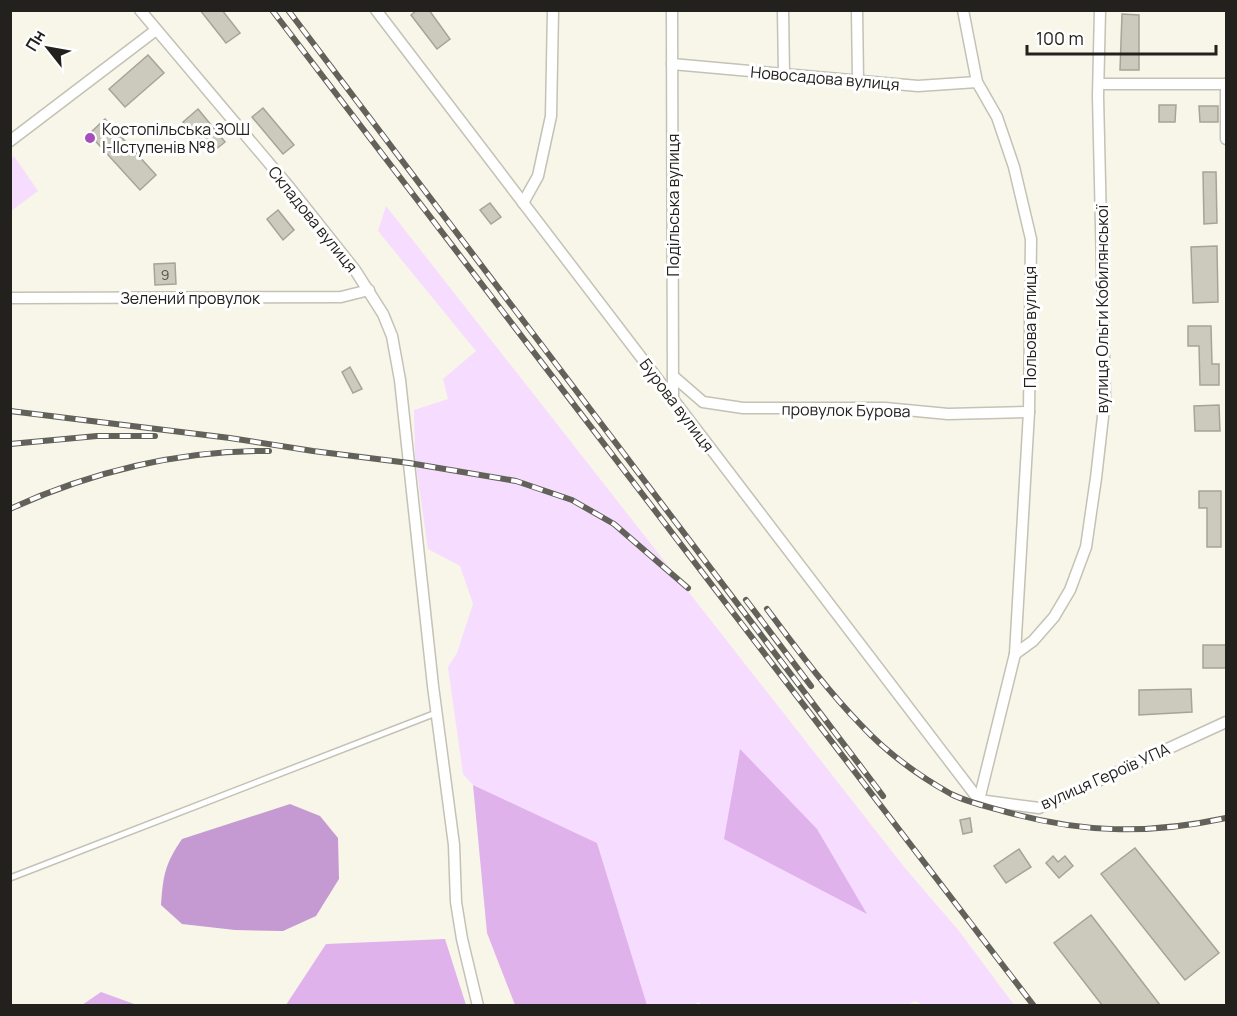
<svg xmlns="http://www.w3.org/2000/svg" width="1237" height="1016" viewBox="0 0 1237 1016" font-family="Manrope,sans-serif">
<rect width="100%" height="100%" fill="#f8f6e8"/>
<!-- green -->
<g fill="#f6dcfe">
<polygon points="14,156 38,191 11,211 11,159"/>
<polygon points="386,206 905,868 959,931 1014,1005 923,1005 915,1001 906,1006 702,1006 699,1002 692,1005 647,1005 597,843 473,785 463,774 448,667 457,653 473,604 460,566 428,549 415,459 414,410 448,399 443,379 476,351 378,231"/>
</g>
<!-- forest -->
<g fill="#dfb2ec">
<polygon points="740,749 817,829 867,914 724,839"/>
<polygon points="473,785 597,843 647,1005 515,1005 487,933"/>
<polygon points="445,939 466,1005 286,1005 326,944"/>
<polygon points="101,992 137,1005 82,1005"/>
</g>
<!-- water -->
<path fill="#c599d2" d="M290,804l30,12 18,22 1,41 -23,37 -33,15 -48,-1 -53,-6 -21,-19c2,-30 4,-41 21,-66z"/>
<!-- building -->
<g fill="#cccabc" stroke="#a6a497" stroke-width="1.5">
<polygon points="200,10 222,10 240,33 226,43"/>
<polygon points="417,10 429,10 450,39 437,49 411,15"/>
<polygon points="1122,14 1139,15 1139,70 1120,70"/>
<polygon points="148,55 164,73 125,107 109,89"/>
<polygon points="1159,105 1176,105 1175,122 1159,122"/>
<polygon points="1199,106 1218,106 1218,122 1200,122"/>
<polygon points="263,108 294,145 283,154 252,117"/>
<polygon points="198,109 225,142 210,154 183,122"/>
<polygon points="105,119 156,175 140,190 89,134"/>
<polygon points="1203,172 1216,172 1217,223 1204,224"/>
<polygon points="490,203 501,217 491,224 480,210"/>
<polygon points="278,210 294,230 283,240 267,219"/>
<polygon points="1217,246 1218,302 1193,303 1191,247"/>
<polygon points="175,263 176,284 155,285 154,264"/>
<polygon points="1188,326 1211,326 1212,364 1219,364 1219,385 1200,385 1199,346 1188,346"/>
<polygon points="350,367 362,389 353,393 342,372"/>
<polygon points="1219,405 1220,431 1195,431 1194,406"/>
<polygon points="1199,491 1221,491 1221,547 1207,547 1207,508 1199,508"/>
<rect x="1203" y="645" width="24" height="23"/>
<polygon points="1191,689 1192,712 1139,715 1139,690"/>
<polygon points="970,818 972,832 963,834 960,820"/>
<polygon points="1135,848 1219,953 1185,980 1101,874"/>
<polygon points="1019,849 1031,867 1006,883 994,866"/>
<polygon points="1053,856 1058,862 1065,856 1073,866 1059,878 1046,863"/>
<polygon points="1091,915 1160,1005 1102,1005 1054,943"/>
</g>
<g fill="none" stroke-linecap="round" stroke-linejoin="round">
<!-- service casing -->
<g stroke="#c4c2b5" stroke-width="8">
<polyline id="service" points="10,878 436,713"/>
</g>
<!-- minor casing -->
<g stroke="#c4c2b5" stroke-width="13">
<g id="minor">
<polyline points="140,10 290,188 355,270 383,314 392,336 400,380 433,686 454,845 456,902 462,939 478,1006"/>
<polyline points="376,10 979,800"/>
<polyline points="672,10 673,399"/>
<polyline points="783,10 784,75"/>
<polyline points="857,10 858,81"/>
<polyline points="963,10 977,82 997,117 1014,167 1031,239 1029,412 1015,654 979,800"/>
<polyline points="672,64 918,86 977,82"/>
<polyline points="1099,84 1226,84"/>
<polyline points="1226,84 1226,139"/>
<polyline points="10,141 156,30"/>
<polyline points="523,203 538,176 551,116 553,10"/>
<polyline points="10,298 341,297 369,290"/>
<polyline points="673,376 703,402 743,408 885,408 948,414 1029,412"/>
<polyline points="1015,654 1033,641 1054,617 1070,590 1086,547 1096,478 1105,399 1098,96 1100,10"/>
<polyline points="979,800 1039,808 1226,722"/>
</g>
</g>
<!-- service -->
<use href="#service" stroke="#fff" stroke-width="5"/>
<!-- minor -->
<use href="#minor" stroke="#fff" stroke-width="10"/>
<!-- rail casing -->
<g stroke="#62615a" stroke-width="6">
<g id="rail">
<polyline points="272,10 1034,1006"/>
<polyline points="288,10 883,796"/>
<polyline points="10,411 230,438 313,451 409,463 516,481 572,500 614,524 688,588"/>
<polyline points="10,444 97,436 155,436"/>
<path d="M10,509c80,-37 170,-59 259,-58"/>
<polyline points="746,600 811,686"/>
<path d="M767,609c30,40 59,80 94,116 25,27 58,51 90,69 16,8 34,12 52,17 78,22 144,24 223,7"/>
</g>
</g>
<!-- rail -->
<use href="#rail" stroke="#fff" stroke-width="4" stroke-dasharray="11" stroke-linecap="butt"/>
</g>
<!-- markers -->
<circle fill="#a54fbd" stroke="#fff" stroke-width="2" cx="90" cy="138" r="6"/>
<g text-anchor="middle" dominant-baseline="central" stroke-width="6" stroke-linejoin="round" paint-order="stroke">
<!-- number labels -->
<g font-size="14" fill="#4c4b45">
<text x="165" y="274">9</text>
</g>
<!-- street labels -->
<g font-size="16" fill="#22211d" stroke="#fff">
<text transform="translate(825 78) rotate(5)">Новосадова вулиця</text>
<text transform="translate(673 205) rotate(-90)">Подільська вулиця</text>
<text transform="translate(313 219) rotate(51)">Складова вулиця</text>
<text x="190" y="298">Зелений провулок</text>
<text transform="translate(1102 309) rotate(-90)">вулиця Ольги Кобилянської</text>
<text transform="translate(1030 327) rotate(-90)">Польова вулиця</text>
<text transform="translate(677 405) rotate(53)">Бурова вулиця</text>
<text transform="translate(846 410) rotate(1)">провулок Бурова</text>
<text transform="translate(1105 776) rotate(-24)">вулиця Героїв УПА</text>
</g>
<!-- poi labels -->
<g font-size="16" fill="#22211d" stroke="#fff" text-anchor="start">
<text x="102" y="129">Костопільська ЗОШ<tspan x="102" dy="18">І-ІІступенів №8</tspan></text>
</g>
</g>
<!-- border -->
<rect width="1237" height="1016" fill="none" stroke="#22211d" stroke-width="24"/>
<!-- north arrow -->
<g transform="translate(48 48) rotate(301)" stroke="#ffffff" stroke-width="4.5" paint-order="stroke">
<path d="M0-4.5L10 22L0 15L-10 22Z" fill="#22211d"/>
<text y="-9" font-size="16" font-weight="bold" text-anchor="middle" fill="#22211d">Пн</text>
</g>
<!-- scale -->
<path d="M1027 45v9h189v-9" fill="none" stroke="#22211d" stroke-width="3"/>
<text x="1036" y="45" font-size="18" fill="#22211d" stroke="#ffffff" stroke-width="4.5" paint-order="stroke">100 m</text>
</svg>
